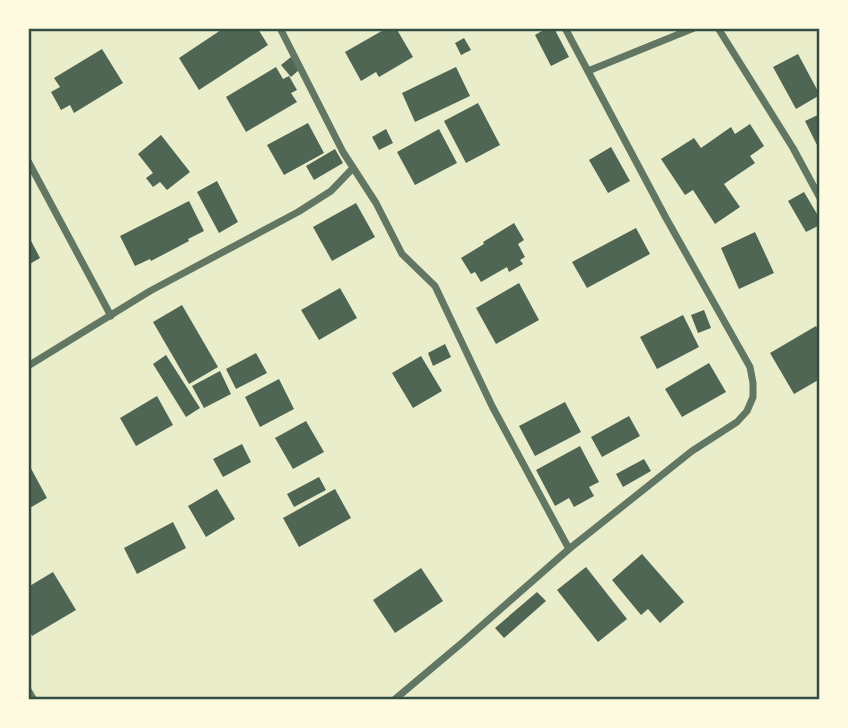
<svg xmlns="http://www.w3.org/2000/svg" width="848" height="728" viewBox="0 0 848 728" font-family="Helvetica,sans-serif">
<rect width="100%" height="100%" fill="#e9edc9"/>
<!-- building -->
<g fill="#4f6655">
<polygon points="224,28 251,28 253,31 258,29 268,45 199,90 179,58"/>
<polygon points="387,28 396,28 413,57 379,77 376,72 361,81 345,52"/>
<polygon points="547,28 554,28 569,57 551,66 535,35"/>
<polygon points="464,38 471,50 461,55 455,43"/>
<polygon points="102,49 123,83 74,113 70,105 61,110 51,92 60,87 54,78"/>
<polygon points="798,54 820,95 796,109 773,67"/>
<polygon points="291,57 300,69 291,77 281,65"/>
<polygon points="276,67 283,79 289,76 297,90 291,93 297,102 246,132 226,97"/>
<polygon points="456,67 470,96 415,122 402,93"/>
<polygon points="478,103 500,145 466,163 444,121"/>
<polygon points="820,114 820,151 805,121"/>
<polygon points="308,123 324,153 284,175 267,145"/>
<polygon points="750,124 764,146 750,156 755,163 724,184 740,207 715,224 693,190 685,195 661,159 694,138 701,148 731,127 735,134"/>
<polygon points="386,129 393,143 379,150 372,137"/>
<polygon points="439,129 457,163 415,185 397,152"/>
<polygon points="161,135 190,172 167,190 160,182 153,187 146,178 153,173 138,154"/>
<polygon points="611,147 630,181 608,193 589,160"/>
<polygon points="335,149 343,163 314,180 306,166"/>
<polygon points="217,181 238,222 219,233 197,192"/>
<polygon points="804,192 820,219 820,225 806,232 788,201"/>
<polygon points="189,201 204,231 188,239 189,241 151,261 150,259 135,266 120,236"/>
<polygon points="356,203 375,237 332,261 313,227"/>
<polygon points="514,223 524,240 518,244 525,257 520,260 523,264 509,272 507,267 481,282 475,272 471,274 461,258 484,244 483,242"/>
<polygon points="636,228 650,254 587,288 572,262"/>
<polygon points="755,232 774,273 739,289 721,248"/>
<polygon points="28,235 40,258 28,265"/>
<polygon points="519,283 539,320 496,344 476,308"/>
<polygon points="340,288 357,318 319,340 301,310"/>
<polygon points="182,305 218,367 189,384 153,322"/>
<polygon points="704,310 711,328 698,333 691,315"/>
<polygon points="683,315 699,347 657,369 640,337"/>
<polygon points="816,326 820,333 820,379 794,394 770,353"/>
<polygon points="445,344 451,357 433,366 428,353"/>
<polygon points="256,353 267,373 236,389 226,369"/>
<polygon points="166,355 200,408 186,417 153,364"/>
<polygon points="421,356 442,391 413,408 392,373"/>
<polygon points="709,363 726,392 682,417 665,389"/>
<polygon points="220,371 231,394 204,408 192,386"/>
<polygon points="279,379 294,409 260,427 245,397"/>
<polygon points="157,396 173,425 136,446 120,418"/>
<polygon points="565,402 581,432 535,456 519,426"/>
<polygon points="629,416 640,436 602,457 591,437"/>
<polygon points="306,421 324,452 293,469 275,438"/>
<polygon points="242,444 251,462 223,477 213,459"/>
<polygon points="580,446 599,482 589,487 594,496 574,507 569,498 555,506 536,470"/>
<polygon points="644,459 651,471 623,487 616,474"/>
<polygon points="28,463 47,498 28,509"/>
<polygon points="319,477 326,490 294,507 287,494"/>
<polygon points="217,489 235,519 206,537 188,506"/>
<polygon points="335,489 351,518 299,547 283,518"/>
<polygon points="173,522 186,548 137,574 124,548"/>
<polygon points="642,554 684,602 660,623 648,609 641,615 612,580"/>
<polygon points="586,567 627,619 598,642 557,590"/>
<polygon points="421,568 443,601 395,633 373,600"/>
<polygon points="53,572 76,610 32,636 28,629 28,587"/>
<polygon points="537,592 546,601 504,638 495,628"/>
</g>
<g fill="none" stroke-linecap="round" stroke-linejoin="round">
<!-- minor -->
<g stroke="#617663" stroke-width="7">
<polyline points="280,28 343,152 376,203 402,254 435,286 492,406 569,549"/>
<polyline points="718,28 793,148 820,198"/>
<polyline points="588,71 694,28"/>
<polyline points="28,161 111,316"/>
<polyline points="28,366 150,291 298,212 331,191 353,168"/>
<polyline points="28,690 34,700"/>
<polyline points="394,700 463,642 569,549 692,451 737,422 747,411 753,397 753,383 750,367 666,218 565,28"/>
</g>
</g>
<!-- border -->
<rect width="848" height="728" fill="none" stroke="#fefae0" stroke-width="60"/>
<rect x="30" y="30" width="788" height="668" fill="none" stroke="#344e41" stroke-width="2.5"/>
</svg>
